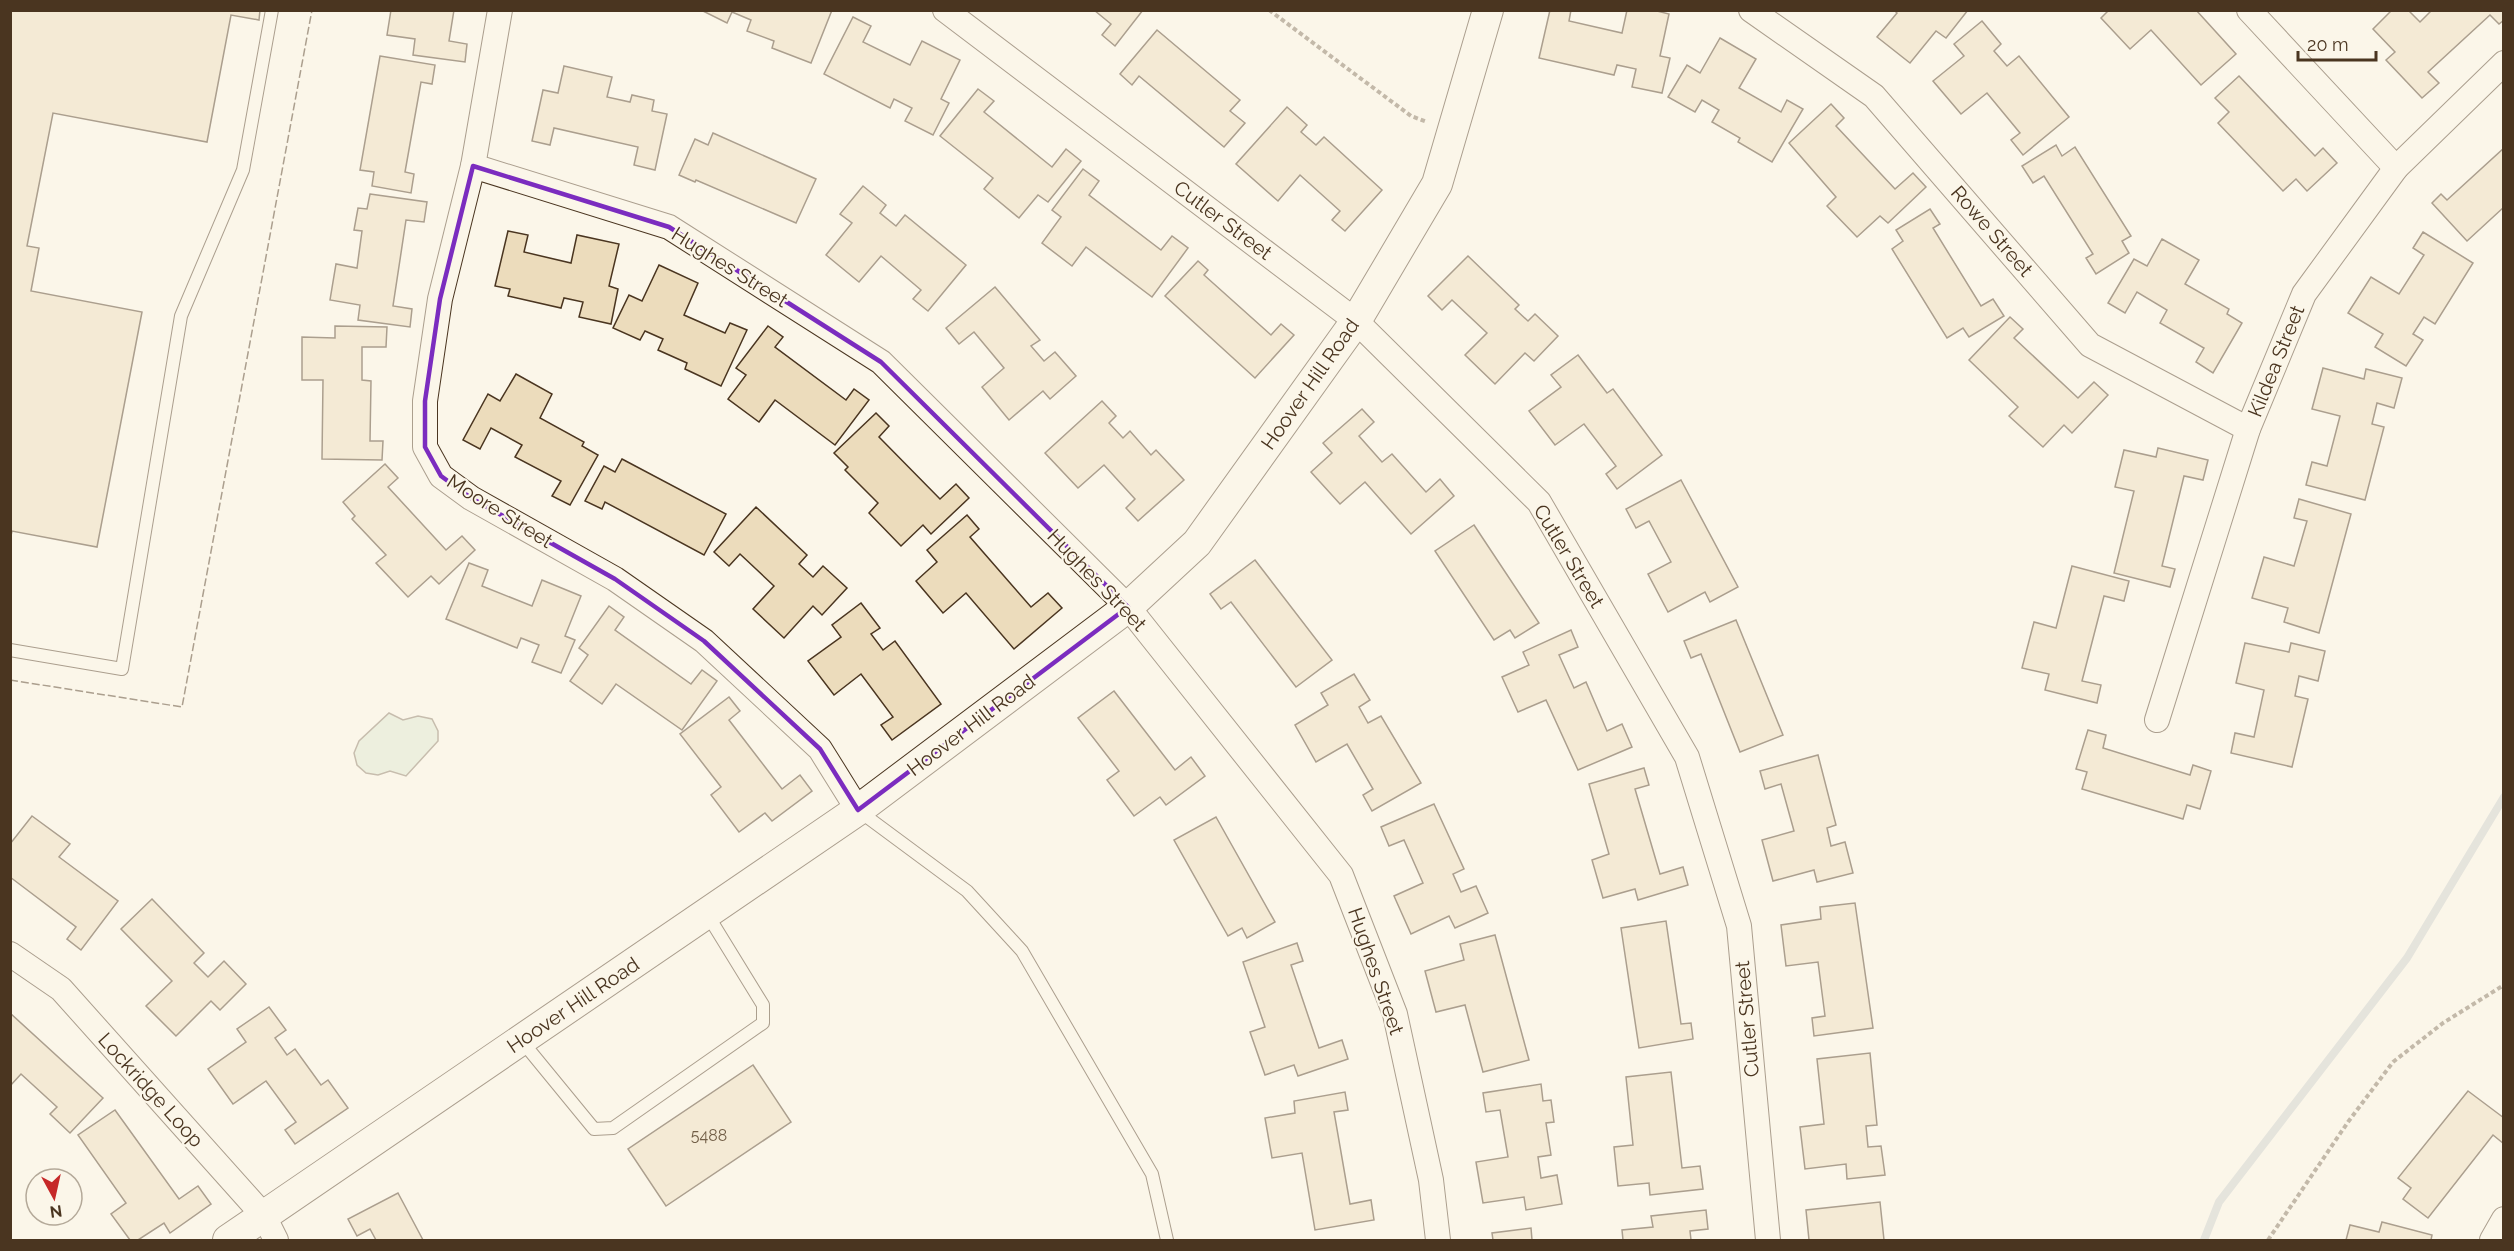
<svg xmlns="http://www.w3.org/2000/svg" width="2514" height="1251" viewBox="0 0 2514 1251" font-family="Raleway,sans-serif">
<rect width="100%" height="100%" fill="#fbf6e9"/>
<!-- green -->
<polygon fill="#dce7d0" stroke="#887966" stroke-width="1.5" points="389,713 403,720 418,716 432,719 438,731 438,741 406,776 390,771 378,775 366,773 357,765 354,753 359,741"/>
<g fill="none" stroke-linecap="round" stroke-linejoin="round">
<!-- stream -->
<polyline stroke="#c9cecd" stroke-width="8" points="2204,1240 2219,1202 2407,958 2504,797"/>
</g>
<!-- building -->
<g fill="#ecdcbc" stroke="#4a3520" stroke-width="1.5">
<polygon points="10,10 260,10 259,20 231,15 207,142 53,113 27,246 39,248 31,291 142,312 97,547 12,531 10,540"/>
<polygon points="391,10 454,10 449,41 467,44 465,62 413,55 415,39 387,35"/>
<polygon points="701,10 812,11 832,10 811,63 772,48 774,41 747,31 751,20 732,12 727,23"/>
<polygon points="1094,10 1143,10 1115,46 1102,35 1111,24"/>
<polygon points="1550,10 1571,10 1569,21 1622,33 1627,10 1653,10 1669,14 1660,56 1670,58 1662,93 1632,87 1636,69 1617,65 1614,75 1539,58"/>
<polygon points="1894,10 1968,10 1946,38 1936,31 1910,63 1877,37 1897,13"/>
<polygon points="2109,10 2196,10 2236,54 2201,85 2151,30 2130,49 2101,18"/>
<polygon points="2392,10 2408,10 2420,22 2432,10 2504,10 2504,20 2499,24 2490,15 2428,72 2439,83 2422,98 2386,60 2395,52 2373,29"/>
<polygon points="853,17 871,26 863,42 910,65 922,41 960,60 941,99 949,103 933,135 905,121 912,108 894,99 890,108 824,74"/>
<polygon points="1982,21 2001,44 1994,51 2007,66 2019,56 2069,117 2023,155 2011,140 2020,133 1987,93 1961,114 1933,81 1964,56 1954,44"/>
<polygon points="1157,30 1240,100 1230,111 1245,123 1224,147 1139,76 1132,85 1120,74"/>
<polygon points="1720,38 1756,59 1739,88 1781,112 1787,100 1803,109 1772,162 1738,142 1740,138 1712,122 1719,110 1702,100 1695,112 1668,97 1687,65 1700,73"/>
<polygon points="380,56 435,65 432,84 421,82 405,172 414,174 411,193 372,186 374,172 360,170"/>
<polygon points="564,66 612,77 607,97 630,102 632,95 654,100 652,111 667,114 655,170 634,165 638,147 554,128 550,145 532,141 543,90 558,93"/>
<polygon points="2239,76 2315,156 2323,148 2337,163 2307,191 2296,179 2283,191 2218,123 2229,112 2215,98"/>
<polygon points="978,89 994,101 984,112 1052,167 1066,149 1081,161 1048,202 1038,195 1019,218 984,189 993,178 940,136"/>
<polygon points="1831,104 1844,118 1836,126 1895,189 1913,173 1926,187 1888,223 1880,216 1857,237 1827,206 1836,197 1789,143"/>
<polygon points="1287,107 1307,125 1301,132 1316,145 1324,137 1382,190 1345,231 1332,220 1340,211 1300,175 1278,201 1236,164"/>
<polygon points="713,133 816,179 796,223 696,180 695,182 679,175 695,139 708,145"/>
<polygon points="2056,145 2062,156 2075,147 2131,236 2122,241 2129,253 2096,274 2086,258 2093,254 2044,176 2033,183 2022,166"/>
<polygon points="2504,148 2504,207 2467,241 2432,203 2441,194 2447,200"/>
<polygon points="1083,169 1099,181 1089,195 1161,250 1172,236 1188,248 1152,297 1086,247 1072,266 1042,243 1061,217 1052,210"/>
<polygon points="863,186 886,205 880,213 896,226 905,215 966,265 928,311 913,299 921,290 881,256 859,282 826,255 852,223 840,214"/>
<polygon points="370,194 427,202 424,222 406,220 393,306 412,309 410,327 358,320 360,305 330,300 336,264 357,268 362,231 354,230 358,208 367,209"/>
<polygon points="1930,209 1940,224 1933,228 1981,306 1993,299 2004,316 1969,337 1963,328 1947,338 1892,249 1903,241 1896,230"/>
<polygon points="508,231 528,235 524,252 571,263 577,235 619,244 609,286 618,289 611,324 579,317 583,302 564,298 561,308 508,296 510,289 495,286"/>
<polygon points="2423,232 2473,263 2435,324 2424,317 2413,334 2423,340 2406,366 2375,347 2383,334 2348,313 2371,277 2399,294 2424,255 2413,248"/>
<polygon points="2162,239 2199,260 2185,284 2229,309 2227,314 2242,323 2213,373 2196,362 2204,348 2160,323 2167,310 2137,292 2125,313 2108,303 2134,259 2147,266"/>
<polygon points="1468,256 1519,305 1515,309 1528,321 1535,314 1558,336 1534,361 1525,353 1495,384 1465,355 1487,333 1452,300 1442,310 1428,296"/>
<polygon points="1198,261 1208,270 1204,275 1271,335 1281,324 1294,335 1255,378 1165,296"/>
<polygon points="659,265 698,283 684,315 725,333 730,323 747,330 721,386 685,369 687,363 658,350 663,339 645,331 640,340 613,328 629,295 642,301"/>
<polygon points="995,287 1040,340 1031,346 1044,361 1055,352 1076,376 1050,399 1043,391 1009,420 982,387 1004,368 974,332 959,344 946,328"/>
<polygon points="2010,317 2023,329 2014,338 2078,398 2094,382 2108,395 2072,433 2064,425 2043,447 2009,416 2018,407 1969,360"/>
<polygon points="335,326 387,327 386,347 362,347 362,380 371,381 370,441 383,441 382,460 322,459 323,380 302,380 302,337 335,338"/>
<polygon points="768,326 783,337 775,347 846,400 854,389 869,400 835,445 775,400 759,422 728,399 746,375 736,368"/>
<polygon points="1578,355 1607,393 1613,389 1662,455 1617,489 1606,474 1616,466 1584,424 1555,445 1529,411 1561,387 1551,375"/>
<polygon points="2323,368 2364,379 2366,369 2402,378 2394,408 2377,403 2372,424 2384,427 2365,500 2306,485 2312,462 2327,466 2340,416 2312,409"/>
<polygon points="516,374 552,394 540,418 584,442 582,446 598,455 570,505 552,496 561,481 515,457 522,445 491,428 480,449 463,440 488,394 500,401"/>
<polygon points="1102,401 1116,416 1109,423 1123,438 1130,431 1151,455 1156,450 1184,480 1138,521 1126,508 1135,499 1104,465 1078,488 1045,453"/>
<polygon points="1362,409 1374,422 1359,436 1382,462 1392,454 1426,492 1440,479 1454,496 1411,534 1365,482 1340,504 1311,472 1332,453 1323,443"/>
<polygon points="876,413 889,426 879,437 940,499 956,484 969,498 931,534 923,525 901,546 869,513 878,503 845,470 848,467 834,453"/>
<polygon points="2158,448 2208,460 2203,480 2184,476 2162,566 2175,569 2170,587 2114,573 2134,491 2115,487 2124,450 2156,457"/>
<polygon points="622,459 726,514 704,555 605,502 602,509 585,501 604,466 615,472"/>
<polygon points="385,464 398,478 388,487 446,550 462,536 475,550 439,584 431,576 408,597 376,563 386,555 352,519 355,516 343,502"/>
<polygon points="1681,480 1738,587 1710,602 1705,592 1668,612 1648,574 1671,562 1649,521 1636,528 1626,509"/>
<polygon points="2299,499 2351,514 2319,633 2284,622 2288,608 2252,598 2264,557 2294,566 2307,521 2294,518"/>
<polygon points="756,507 807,555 799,564 813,577 823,566 847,588 822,615 813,606 784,638 753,609 774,586 740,554 729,566 714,552"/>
<polygon points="967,515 979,529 970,537 1031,607 1048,593 1062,608 1014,649 966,593 943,613 916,581 937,562 927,550"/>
<polygon points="1474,525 1539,623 1515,638 1510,630 1494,640 1435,551"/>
<polygon points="1255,560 1332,660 1296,687 1231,602 1221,609 1210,594"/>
<polygon points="469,563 488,570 482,586 532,606 542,580 581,596 565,636 575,640 561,673 532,662 539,645 521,638 517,648 446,619"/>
<polygon points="2072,566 2129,581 2124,601 2104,596 2082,681 2101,685 2097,703 2045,690 2049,674 2022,668 2034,622 2056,628"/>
<polygon points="861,603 880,628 871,634 883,650 895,641 941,704 892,740 881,725 893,717 861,674 834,695 808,661 841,637 832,625"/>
<polygon points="609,606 624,617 615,630 691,684 702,670 717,681 682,730 616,684 602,704 570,681 588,655 579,648"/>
<polygon points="1736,620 1783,735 1740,752 1701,654 1691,658 1684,641"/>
<polygon points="1571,630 1578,647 1559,655 1574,688 1586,682 1607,731 1622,724 1632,747 1578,770 1546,700 1518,712 1502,677 1529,665 1523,652"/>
<polygon points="2245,643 2289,652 2291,643 2325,651 2318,681 2299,676 2295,696 2308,699 2292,767 2231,753 2235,733 2254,737 2264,690 2236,683"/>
<polygon points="1354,674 1370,700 1359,707 1368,723 1381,716 1421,783 1372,811 1363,795 1373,789 1347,744 1316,762 1295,725 1328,705 1321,693"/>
<polygon points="1114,691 1175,770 1191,757 1205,776 1166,805 1160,797 1134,816 1107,780 1119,771 1078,718"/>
<polygon points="729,697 740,711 729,720 782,789 800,775 812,791 772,821 765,813 739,832 711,795 721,787 680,734"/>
<polygon points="2088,730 2106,735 2103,748 2190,775 2193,765 2211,771 2200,809 2187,805 2183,819 2082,789 2087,772 2076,769"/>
<polygon points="1818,755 1836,825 1827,828 1831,846 1845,842 1853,873 1817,882 1814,870 1773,881 1762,840 1794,831 1781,784 1765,789 1760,771"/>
<polygon points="1644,768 1649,785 1635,789 1660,874 1683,867 1688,885 1638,900 1635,889 1603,898 1592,860 1609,854 1589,784"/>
<polygon points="1434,804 1464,869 1453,874 1461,892 1476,886 1488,913 1455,928 1449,916 1411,934 1394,896 1423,883 1404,840 1389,846 1381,827"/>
<polygon points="32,816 70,844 59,857 118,901 81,950 67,939 76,927 10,877 10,844"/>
<polygon points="1216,817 1275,922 1247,938 1242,928 1228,936 1174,840"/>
<polygon points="152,899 204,953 194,963 208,977 224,961 246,984 220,1010 211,1001 176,1036 146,1006 172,981 121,929"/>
<polygon points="1855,903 1873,1028 1814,1036 1812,1018 1825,1016 1818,962 1786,966 1781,925 1821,919 1820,907"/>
<polygon points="1666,921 1681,1024 1691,1023 1693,1039 1639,1048 1621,928"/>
<polygon points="1495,935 1529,1060 1483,1072 1465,1005 1436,1012 1425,971 1464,960 1460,944"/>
<polygon points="1297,943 1303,961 1291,965 1319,1048 1342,1040 1348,1059 1298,1076 1294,1065 1265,1075 1250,1032 1265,1027 1243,962"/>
<polygon points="269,1007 286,1030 275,1038 287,1055 295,1049 321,1085 328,1080 348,1108 295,1144 285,1130 296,1122 266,1081 233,1104 208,1069 246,1042 237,1029"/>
<polygon points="10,1013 103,1098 70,1133 50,1114 57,1107 21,1074 10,1086"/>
<polygon points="1870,1053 1877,1125 1866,1126 1868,1147 1881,1146 1885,1175 1847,1179 1846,1164 1805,1169 1800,1127 1824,1124 1817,1059"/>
<polygon points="753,1065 791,1122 666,1206 628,1149"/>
<polygon points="1671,1072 1682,1168 1700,1166 1703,1189 1650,1195 1649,1183 1618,1186 1614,1147 1633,1145 1626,1077"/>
<polygon points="1541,1084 1543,1101 1551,1100 1554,1122 1546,1123 1551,1155 1538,1157 1541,1178 1557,1175 1562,1204 1526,1210 1524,1197 1483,1203 1476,1162 1508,1157 1500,1110 1486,1112 1483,1093"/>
<polygon points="2468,1091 2504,1118 2504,1144 2493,1135 2428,1218 2403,1199 2411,1188 2398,1178"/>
<polygon points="1345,1092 1348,1110 1334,1112 1350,1204 1371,1200 1374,1220 1315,1230 1302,1153 1272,1158 1265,1118 1295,1113 1294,1101"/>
<polygon points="115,1110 179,1199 198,1186 211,1204 170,1233 164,1223 138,1240 130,1240 111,1214 126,1203 78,1135"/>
<polygon points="398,1193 423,1240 376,1240 370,1229 357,1236 348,1219"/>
<polygon points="1880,1202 1884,1240 1809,1240 1806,1210"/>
<polygon points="1706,1210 1708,1229 1690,1231 1691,1240 1623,1240 1622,1230 1653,1227 1651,1216"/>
<polygon points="2382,1222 2432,1235 2431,1240 2346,1240 2350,1225 2379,1232"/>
<polygon points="1531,1228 1532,1240 1493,1240 1492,1233"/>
</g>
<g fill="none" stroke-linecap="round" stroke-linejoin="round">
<!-- service casing -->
<g stroke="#4a3520" stroke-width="14">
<g id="service">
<polyline points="10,650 122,669 181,316 243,170 272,10"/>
<polyline points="859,811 967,891 1022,951 1152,1174 1167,1240"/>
<polyline points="521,1040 594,1129 613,1128 763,1023 763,1005 707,914"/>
</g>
</g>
<!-- minor casing -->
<g stroke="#4a3520" stroke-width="26">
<g id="minor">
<polyline points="500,10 473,166 440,299 425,401 425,447 441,476 471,498 615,579 704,641 820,749 858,810"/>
<polyline points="945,10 1356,321 1539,502 1687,757 1739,926 1768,1240"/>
<polyline points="1751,10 1874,96 2090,345 2248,429"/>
<polyline points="2249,10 2396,168"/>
<polyline points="473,166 669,227 881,362 1128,607 1341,875 1395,1014 1431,1180 1438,1240"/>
<polyline points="2157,720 2248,429 2304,294 2396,168 2504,63"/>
<polyline points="10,954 61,989 264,1216 276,1240"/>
<polyline points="2492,1240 2504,1219"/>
</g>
</g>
<!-- tertiary casing -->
<g stroke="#4a3520" stroke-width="32">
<polyline id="tertiary" points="228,1240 858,810 1128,607 1197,543 1356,321 1437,184 1488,10"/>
</g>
<!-- path -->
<g stroke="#7f6f5c" stroke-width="4" stroke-dasharray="4.5 3" stroke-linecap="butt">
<polyline points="1269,10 1411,116 1427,122"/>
<polyline points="2268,1240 2348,1122 2393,1062 2443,1023 2504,985"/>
</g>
<!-- service -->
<use href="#service" stroke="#fbf6e9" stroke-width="12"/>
<!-- minor -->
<use href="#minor" stroke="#fbf6e9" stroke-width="24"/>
<!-- tertiary -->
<use href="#tertiary" stroke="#fbf6e9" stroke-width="30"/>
<!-- fence -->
<polyline stroke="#4a3520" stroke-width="1.5" stroke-dasharray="8 3" stroke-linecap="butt" points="10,680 182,707 312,10"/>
</g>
<!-- marked area -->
<path d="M0 0H2514V1251H0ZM473,166l196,61 212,135 247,245 -270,203 -38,-61 -116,-108 -89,-62 -144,-81 -30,-22 -16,-29v-46l15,-102z" fill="#fbf6e9" fill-opacity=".55" fill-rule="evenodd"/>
<path fill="none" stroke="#7b2cbf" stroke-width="4.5" stroke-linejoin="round" d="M473,166l196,61 212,135 247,245 -270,203 -38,-61 -116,-108 -89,-62 -144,-81 -30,-22 -16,-29v-46l15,-102z"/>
<g text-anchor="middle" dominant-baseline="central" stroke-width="4.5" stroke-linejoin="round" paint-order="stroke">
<!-- number labels -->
<g font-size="16" fill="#725f47">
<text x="709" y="1135">5488</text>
</g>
<!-- street labels -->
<g font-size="20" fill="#4a3520" stroke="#fbf6e9">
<text transform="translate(1223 220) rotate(37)">Cutler Street</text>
<text transform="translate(1992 231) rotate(49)">Rowe Street</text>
<text transform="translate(730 267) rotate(32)">Hughes Street</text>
<text transform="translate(2276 361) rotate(-68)">Kildea Street</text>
<text transform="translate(1310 384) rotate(-55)">Hoover Hill Road</text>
<text transform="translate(500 511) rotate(32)">Moore Street</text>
<text transform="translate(1569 556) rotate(59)">Cutler Street</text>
<text transform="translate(1097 580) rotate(46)">Hughes Street</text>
<text transform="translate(971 725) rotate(-37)">Hoover Hill Road</text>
<text transform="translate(1376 971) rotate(71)">Hughes Street</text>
<text transform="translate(573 1005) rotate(-34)">Hoover Hill Road</text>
<text transform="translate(1747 1019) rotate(-95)">Cutler Street</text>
<text transform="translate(151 1090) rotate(48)">Lockridge Loop</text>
</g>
</g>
<!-- border -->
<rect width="2514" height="1251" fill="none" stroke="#4a3520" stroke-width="24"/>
<!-- north arrow -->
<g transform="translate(54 1197) rotate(172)"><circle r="28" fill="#fbf6e9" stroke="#b4a999" stroke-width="1.5"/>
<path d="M0-4.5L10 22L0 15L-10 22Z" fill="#c62828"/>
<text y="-9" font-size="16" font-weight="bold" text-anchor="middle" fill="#4a3520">N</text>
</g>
<!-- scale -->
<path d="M2298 51v9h78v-9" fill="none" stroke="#4a3520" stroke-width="3"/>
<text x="2307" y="51" font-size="18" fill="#4a3520" stroke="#fbf6e9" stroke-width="4.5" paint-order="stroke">20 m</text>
</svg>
